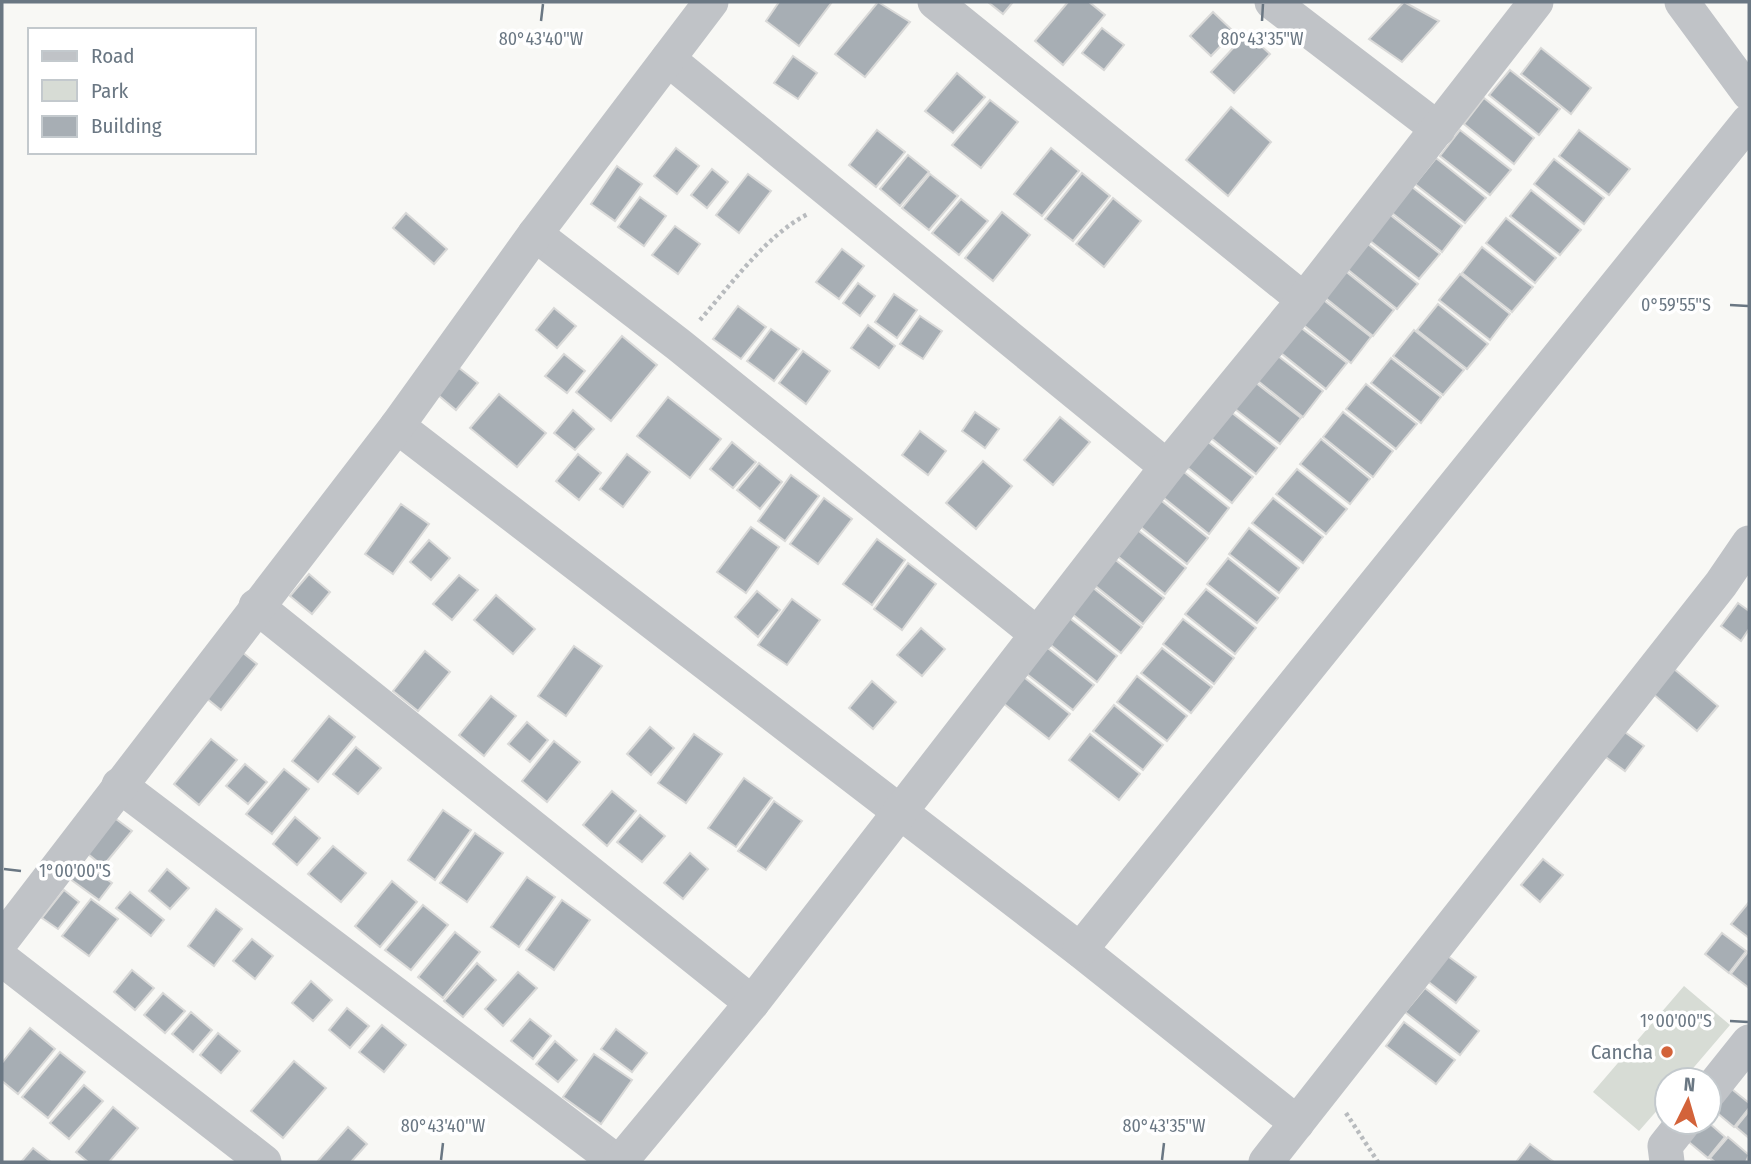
<svg xmlns="http://www.w3.org/2000/svg" width="1751" height="1164" viewBox="0 0 1751 1164" font-family="'Fira Sans Condensed',sans-serif">
<rect width="100%" height="100%" fill="#f8f8f5"/>
<!-- green -->
<polygon fill="#d7dcd5" points="1684,986 1730,1025 1683,1080 1667,1080 1667,1099 1639,1131 1593,1092"/>
<!-- building -->
<g fill="#a7aeb4" stroke="#d9d9d8" stroke-width="2">
<polygon points="779,2 832,2 799,46 766,21"/>
<polygon points="878,2 910,22 865,77 835,54"/>
<polygon points="988,2 1013,2 1003,14"/>
<polygon points="1068,2 1089,2 1105,15 1063,65 1035,41"/>
<polygon points="1404,2 1439,21 1402,62 1369,39"/>
<polygon points="1213,12 1234,32 1211,56 1190,36"/>
<polygon points="1102,28 1124,45 1104,70 1082,53"/>
<polygon points="1247,33 1270,54 1234,93 1211,72"/>
<polygon points="1541,48 1591,88 1571,114 1521,74"/>
<polygon points="793,56 817,73 798,99 774,83"/>
<polygon points="1510,70 1560,109 1539,135 1489,95"/>
<polygon points="957,73 985,97 953,133 925,111"/>
<polygon points="1484,98 1534,138 1514,164 1464,124"/>
<polygon points="990,100 1018,122 981,168 952,145"/>
<polygon points="1231,107 1271,142 1228,196 1186,160"/>
<polygon points="877,130 905,152 876,187 849,165"/>
<polygon points="1460,130 1511,170 1490,195 1440,156"/>
<polygon points="1579,130 1630,169 1609,195 1559,156"/>
<polygon points="676,148 699,166 677,194 654,176"/>
<polygon points="1051,148 1079,171 1042,216 1014,194"/>
<polygon points="908,155 929,172 900,206 880,189"/>
<polygon points="1436,158 1486,198 1465,223 1415,184"/>
<polygon points="1554,159 1604,198 1584,224 1534,184"/>
<polygon points="617,166 642,184 615,221 591,204"/>
<polygon points="712,169 728,182 707,208 691,195"/>
<polygon points="1082,173 1110,196 1073,241 1045,219"/>
<polygon points="748,174 771,191 739,233 716,215"/>
<polygon points="930,174 958,196 929,230 902,208"/>
<polygon points="1412,187 1462,226 1442,252 1392,213"/>
<polygon points="1531,190 1581,230 1560,255 1510,216"/>
<polygon points="640,197 666,216 644,246 618,227"/>
<polygon points="1113,198 1141,221 1104,267 1076,244"/>
<polygon points="961,199 988,221 959,255 932,233"/>
<polygon points="1002,212 1030,235 993,281 965,258"/>
<polygon points="406,213 447,249 434,264 393,228"/>
<polygon points="1389,214 1440,254 1419,279 1369,240"/>
<polygon points="1506,218 1556,258 1535,283 1486,243"/>
<polygon points="675,226 700,244 678,274 652,255"/>
<polygon points="1368,244 1418,284 1397,309 1347,269"/>
<polygon points="1482,247 1533,287 1512,312 1462,273"/>
<polygon points="842,249 864,266 839,299 816,282"/>
<polygon points="1344,270 1394,310 1373,336 1323,296"/>
<polygon points="1460,274 1510,314 1490,340 1439,300"/>
<polygon points="858,283 875,296 860,316 843,303"/>
<polygon points="894,294 917,310 897,338 875,322"/>
<polygon points="1321,298 1371,337 1351,363 1301,323"/>
<polygon points="1438,304 1488,344 1467,369 1417,330"/>
<polygon points="738,306 766,327 741,359 713,339"/>
<polygon points="554,308 576,326 557,348 536,330"/>
<polygon points="920,316 942,331 923,359 900,344"/>
<polygon points="1296,324 1347,363 1326,389 1276,349"/>
<polygon points="868,325 895,346 879,368 851,348"/>
<polygon points="771,329 799,349 774,381 747,361"/>
<polygon points="1414,330 1464,370 1443,395 1393,356"/>
<polygon points="622,336 657,365 611,421 576,392"/>
<polygon points="803,351 830,371 806,404 779,383"/>
<polygon points="1273,352 1323,391 1303,417 1253,377"/>
<polygon points="564,354 585,371 567,393 545,376"/>
<polygon points="1391,358 1441,397 1421,423 1371,383"/>
<polygon points="454,364 478,383 456,410 432,390"/>
<polygon points="1251,379 1301,418 1280,444 1230,405"/>
<polygon points="1366,384 1417,424 1396,449 1346,409"/>
<polygon points="499,394 546,433 517,467 470,428"/>
<polygon points="668,397 721,439 690,478 637,436"/>
<polygon points="1227,409 1277,448 1256,474 1206,434"/>
<polygon points="573,410 594,429 575,450 554,433"/>
<polygon points="975,412 999,429 985,448 962,431"/>
<polygon points="1343,412 1393,451 1373,477 1323,437"/>
<polygon points="1060,417 1090,442 1053,485 1024,460"/>
<polygon points="920,431 946,451 928,475 902,455"/>
<polygon points="1203,438 1253,477 1232,503 1182,463"/>
<polygon points="1321,439 1370,479 1350,504 1300,464"/>
<polygon points="732,442 756,462 733,488 710,469"/>
<polygon points="578,454 601,473 579,500 556,481"/>
<polygon points="627,454 650,472 623,507 600,489"/>
<polygon points="983,461 1012,486 976,529 946,503"/>
<polygon points="759,463 782,482 760,509 737,490"/>
<polygon points="1179,468 1229,508 1209,534 1159,494"/>
<polygon points="1297,469 1347,509 1326,534 1276,494"/>
<polygon points="791,475 819,496 785,541 758,521"/>
<polygon points="824,498 852,519 818,564 790,544"/>
<polygon points="1158,498 1208,538 1187,564 1137,524"/>
<polygon points="1273,498 1323,537 1303,563 1252,523"/>
<polygon points="401,504 429,524 393,574 365,554"/>
<polygon points="751,527 779,547 746,593 717,572"/>
<polygon points="1135,528 1186,568 1165,594 1115,554"/>
<polygon points="1249,528 1299,568 1279,593 1229,554"/>
<polygon points="877,539 905,560 872,605 843,584"/>
<polygon points="429,540 450,558 431,580 410,562"/>
<polygon points="1113,558 1164,598 1143,624 1093,584"/>
<polygon points="1228,558 1278,598 1257,623 1207,584"/>
<polygon points="908,563 936,584 902,630 874,609"/>
<polygon points="309,574 330,592 312,614 290,596"/>
<polygon points="459,575 478,590 452,620 433,604"/>
<polygon points="1092,587 1142,627 1121,653 1071,613"/>
<polygon points="1206,589 1256,628 1235,654 1185,614"/>
<polygon points="757,591 780,610 758,637 735,617"/>
<polygon points="496,595 535,629 513,654 474,620"/>
<polygon points="792,599 820,620 787,665 758,645"/>
<polygon points="1738,603 1749,611 1749,629 1741,641 1721,626"/>
<polygon points="1067,616 1117,656 1097,682 1047,642"/>
<polygon points="1183,619 1234,658 1214,684 1163,644"/>
<polygon points="921,628 945,649 922,676 897,655"/>
<polygon points="232,644 257,664 221,710 195,689"/>
<polygon points="1044,645 1094,685 1073,710 1023,671"/>
<polygon points="574,646 602,666 566,716 538,696"/>
<polygon points="1162,648 1212,687 1191,713 1141,673"/>
<polygon points="425,651 450,672 418,711 393,691"/>
<polygon points="1667,663 1718,706 1697,731 1646,688"/>
<polygon points="1020,674 1070,714 1049,739 999,700"/>
<polygon points="1137,676 1187,716 1167,741 1117,702"/>
<polygon points="872,681 896,702 873,729 849,708"/>
<polygon points="491,696 516,716 484,756 459,735"/>
<polygon points="1114,705 1163,745 1143,770 1093,731"/>
<polygon points="329,716 355,737 318,782 292,761"/>
<polygon points="527,722 548,740 530,762 508,744"/>
<polygon points="1615,725 1644,746 1625,771 1596,750"/>
<polygon points="650,727 674,748 651,775 627,754"/>
<polygon points="694,734 722,754 686,803 658,783"/>
<polygon points="1090,734 1140,774 1119,800 1069,760"/>
<polygon points="211,739 237,760 199,805 174,784"/>
<polygon points="554,741 580,762 547,802 522,781"/>
<polygon points="356,747 381,768 358,794 333,774"/>
<polygon points="245,764 267,782 248,804 226,786"/>
<polygon points="284,769 309,789 272,834 246,814"/>
<polygon points="744,778 772,798 736,847 708,828"/>
<polygon points="612,791 636,811 607,846 583,825"/>
<polygon points="774,801 802,821 766,870 738,851"/>
<polygon points="443,810 471,830 435,880 408,860"/>
<polygon points="640,815 665,836 642,862 617,842"/>
<polygon points="112,816 132,831 103,866 83,850"/>
<polygon points="295,817 320,838 297,865 273,844"/>
<polygon points="475,833 503,853 467,902 440,883"/>
<polygon points="333,846 366,873 341,902 308,874"/>
<polygon points="690,853 708,869 683,899 664,883"/>
<polygon points="78,858 112,883 99,900 66,876"/>
<polygon points="1543,859 1563,875 1540,902 1521,885"/>
<polygon points="167,869 189,888 170,909 149,891"/>
<polygon points="527,877 555,897 519,947 491,927"/>
<polygon points="392,881 417,902 380,947 355,926"/>
<polygon points="64,890 79,902 58,929 42,918"/>
<polygon points="130,892 164,920 151,936 116,908"/>
<polygon points="91,899 118,919 89,956 62,936"/>
<polygon points="562,900 590,920 554,970 526,950"/>
<polygon points="1749,902 1749,938 1731,924"/>
<polygon points="423,905 448,925 411,970 385,950"/>
<polygon points="216,909 242,929 214,966 188,946"/>
<polygon points="455,932 480,952 443,998 418,977"/>
<polygon points="1722,933 1746,951 1729,973 1705,954"/>
<polygon points="252,939 273,956 255,979 233,961"/>
<polygon points="1748,952 1749,953 1749,988 1731,974"/>
<polygon points="1445,954 1476,977 1456,1003 1426,980"/>
<polygon points="477,963 496,980 463,1017 444,1001"/>
<polygon points="132,970 154,988 135,1010 114,992"/>
<polygon points="518,972 537,988 503,1026 485,1009"/>
<polygon points="311,981 332,1000 313,1021 292,1003"/>
<polygon points="1425,988 1479,1031 1460,1055 1405,1012"/>
<polygon points="163,993 185,1011 165,1033 144,1015"/>
<polygon points="347,1008 369,1026 350,1048 329,1030"/>
<polygon points="191,1012 212,1030 193,1052 172,1034"/>
<polygon points="530,1019 551,1036 533,1059 511,1041"/>
<polygon points="1404,1022 1455,1060 1436,1084 1386,1046"/>
<polygon points="382,1025 406,1045 384,1072 359,1052"/>
<polygon points="30,1028 55,1049 18,1094 2,1081 2,1063"/>
<polygon points="616,1029 647,1053 632,1072 601,1049"/>
<polygon points="218,1033 240,1051 221,1073 200,1055"/>
<polygon points="555,1041 577,1060 558,1082 536,1064"/>
<polygon points="60,1052 85,1072 48,1118 22,1097"/>
<polygon points="594,1054 632,1080 601,1124 563,1097"/>
<polygon points="294,1061 326,1088 283,1138 251,1111"/>
<polygon points="84,1085 103,1101 69,1139 50,1123"/>
<polygon points="1728,1086 1749,1103 1749,1108 1734,1127 1710,1107"/>
<polygon points="113,1107 138,1128 109,1162 88,1162 76,1152"/>
<polygon points="1749,1111 1749,1138 1736,1127"/>
<polygon points="1698,1122 1708,1122 1725,1137 1708,1158 1684,1138"/>
<polygon points="348,1127 367,1144 351,1162 317,1162"/>
<polygon points="1728,1137 1749,1155 1746,1162 1715,1162 1710,1158"/>
<polygon points="1530,1144 1554,1162 1516,1162"/>
<polygon points="33,1148 51,1162 21,1162"/>
</g>
<g fill="none" stroke-linecap="round" stroke-linejoin="round">
<!-- path -->
<g stroke="#b8bbbe" stroke-width="4.5" stroke-dasharray="3.5 3.5" stroke-linecap="butt">
<path d="M700,320c30,-34 66,-85 108,-106"/>
<polyline points="1346,1113 1378,1162"/>
</g>
<!-- minor -->
<g stroke="#c0c3c7" stroke-width="35">
<polyline points="935,2 1304,300"/>
<polyline points="1272,2 1438,129"/>
<polyline points="1682,2 1749,93"/>
<polyline points="668,59 1167,467"/>
<polyline points="535,234 679,345 1038,635"/>
<polyline points="397,426 1080,950 1297,1123"/>
<polyline points="256,606 752,1003"/>
<polyline points="119,785 617,1162"/>
<polyline points="2,940 397,426 535,234 711,2"/>
<polyline points="1080,950 1749,121"/>
<polyline points="2,959 264,1162"/>
<polyline points="1709,1092 1749,1042"/>
<polyline points="620,1162 752,1003 1167,467 1304,300 1536,2"/>
<polyline points="1266,1162 1721,584 1749,543"/>
<polyline points="1667,1162 1665,1146 1684,1122"/>
</g>
</g>
<!-- ticks -->
<path fill="none" stroke="#6a7783" stroke-width="2.5" d="M541,21l2,-17M1262,21l1,-17M1730,305l18,1M4,869l17,2M1730,1021l18,1M441,1160l2,-17M1162,1160l2,-17"/>
<!-- markers -->
<circle fill="#d3633a" stroke="#fff" stroke-width="2.5" cx="1667" cy="1052" r="7"/>
<g text-anchor="middle" dominant-baseline="central" stroke-width="7" stroke-linejoin="round" paint-order="stroke">
<!-- poi labels -->
<g font-size="21" fill="#6a7783" stroke="#fff" text-anchor="end">
<text x="1653" y="1052">Cancha</text>
</g>
</g>
<g font-size="18" text-anchor="middle" fill="#6a7783" stroke="#fff" stroke-width="7" stroke-linejoin="round" paint-order="stroke">
<text x="541" y="45">80°43'40"W</text>
<text x="1262" y="45">80°43'35"W</text>
<text x="1676" y="311">0°59'55"S</text>
<text x="75" y="877">1°00'00"S</text>
<text x="1676" y="1027">1°00'00"S</text>
<text x="443" y="1132">80°43'40"W</text>
<text x="1164" y="1132">80°43'35"W</text>
</g>
<!-- border -->
<rect width="1751" height="1164" fill="none" stroke="#6a7783" stroke-width="7"/>
<!-- legend -->
<rect x="28" y="28" width="228" height="126" fill="#ffffff" stroke="#c3c9cd" stroke-width="2"/>
<rect x="42" y="51" width="35" height="10" fill="#c0c3c7" stroke="#c3c9cd" stroke-width="2"/>
<text x="91" y="63" font-size="21" fill="#6a7783">Road</text>
<rect x="42" y="80" width="35" height="21" fill="#d7dcd5" stroke="#c3c9cd" stroke-width="2"/>
<text x="91" y="98" font-size="21" fill="#6a7783">Park</text>
<rect x="42" y="116" width="35" height="21" fill="#a7aeb4" stroke="#c3c9cd" stroke-width="2"/>
<text x="91" y="133" font-size="21" fill="#6a7783">Building</text>
<!-- north arrow -->
<g transform="translate(1688 1101) rotate(5)"><circle r="33" fill="#ffffff" stroke="#c3c9cd" stroke-width="2"/>
<path d="M0-5L12 26L0 18L-12 26Z" fill="#d3633a"/>
<text y="-10" font-size="19" font-weight="bold" text-anchor="middle" fill="#6a7783">N</text>
</g>
</svg>
